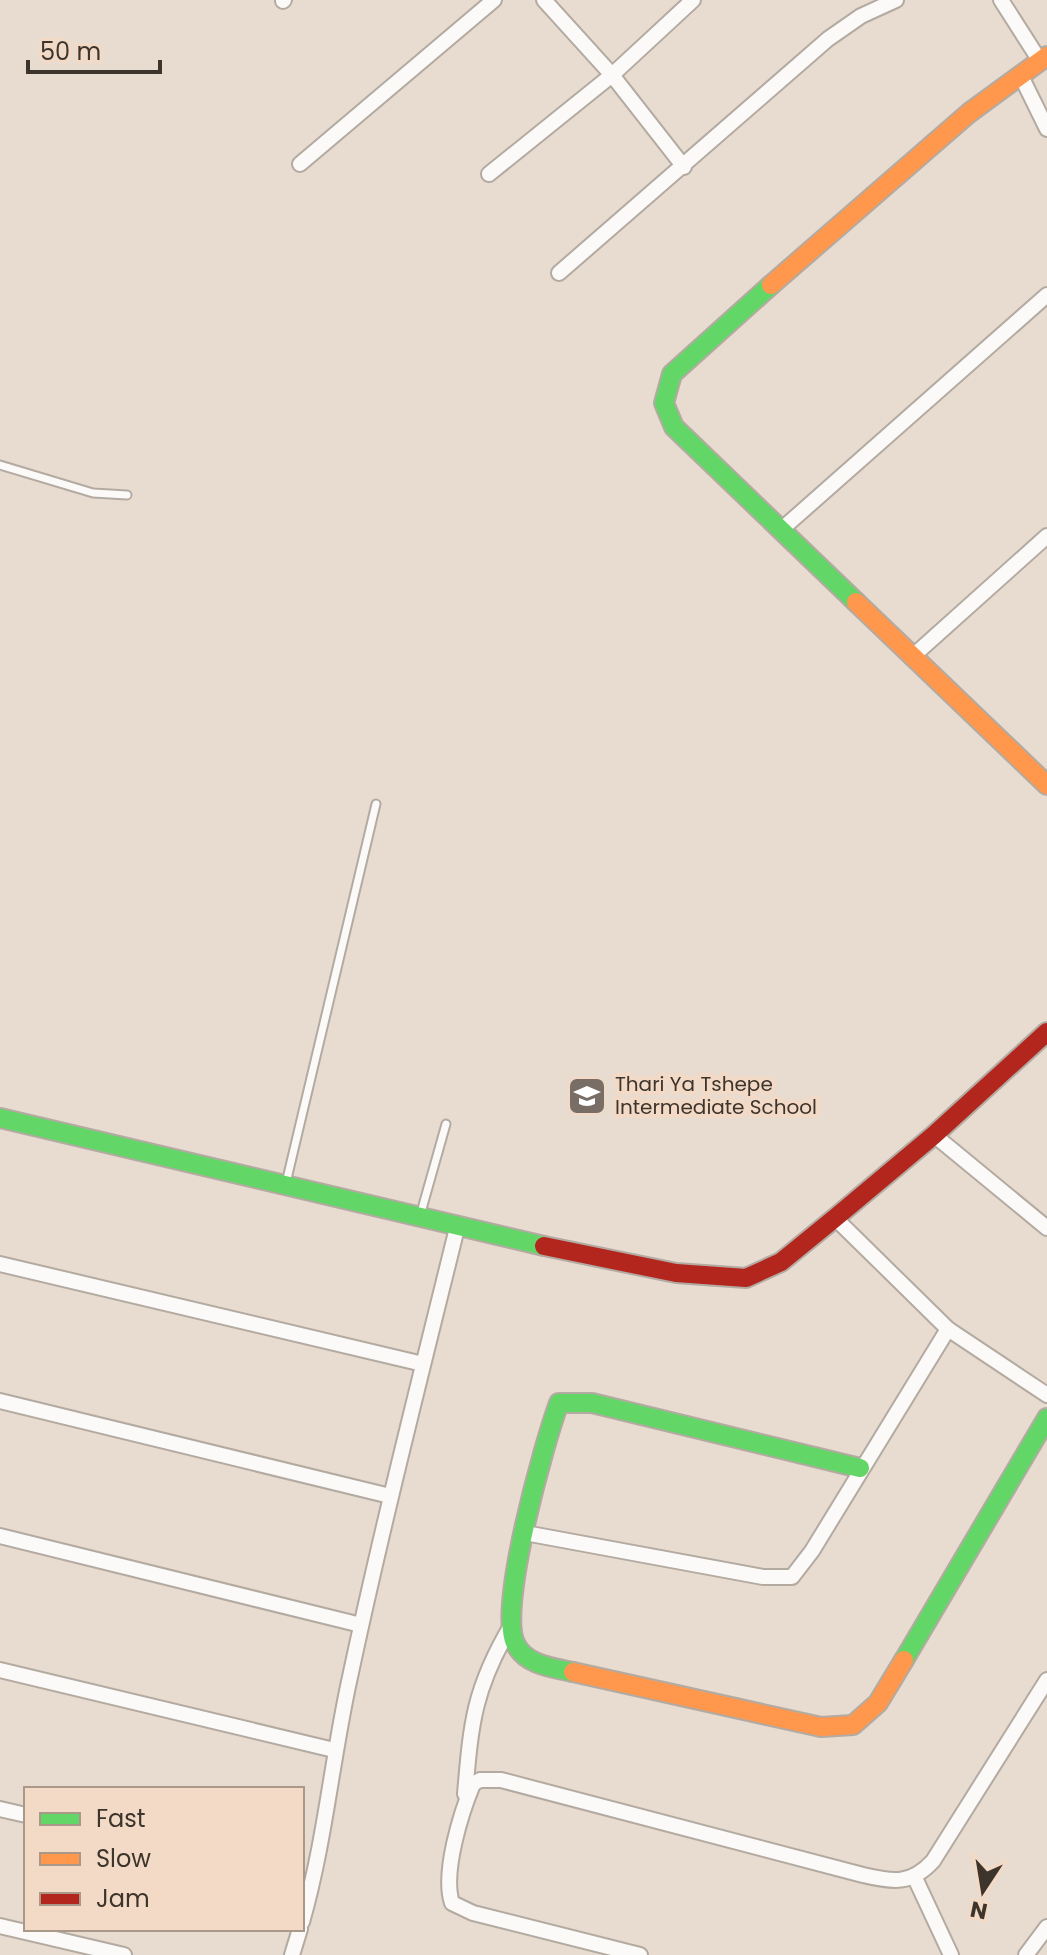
<svg xmlns="http://www.w3.org/2000/svg" width="1047" height="1955" viewBox="0 0 1047 1955" font-family="Poppins,sans-serif">
<rect width="100%" height="100%" fill="#e8dbd0"/>
<g fill="none" stroke-linecap="round" stroke-linejoin="round">
<!-- lane casing -->
<g stroke="#b3aaa1" stroke-width="11">
<g id="lane">
<polyline points="0,465 93,493 127,495"/>
<polyline points="286,1183 376,804"/>
<polyline points="420,1216 446,1124"/>
</g>
</g>
<!-- street casing -->
<g stroke="#b3aaa1" stroke-width="18">
<g id="street">
<polyline points="544,0 612,75 684,167"/>
<polyline points="1001,0 1040,61"/>
<polyline points="283,1 284,0"/>
<polyline points="1020,74 1047,129"/>
<polyline points="300,164 494,0"/>
<polyline points="489,174 612,75 693,0"/>
<polyline points="559,273 828,39 861,16 896,0"/>
<polyline points="782,529 1047,295"/>
<polyline points="912,657 1047,536"/>
<polyline points="934,1135 1047,1228"/>
<polyline points="835,1218 948,1329 1047,1395"/>
<polyline points="0,1264 423,1364"/>
<polyline points="0,1401 390,1496"/>
<polyline points="525,1533 763,1577 792,1577 812,1551 948,1329"/>
<polyline points="0,1536 361,1625"/>
<polyline points="0,1670 334,1750"/>
<path d="M465,1794c6,-72 9,-106 47,-170"/>
<polyline points="0,1809 26,1815"/>
<polyline points="915,1878 951,1955"/>
<path d="M302,1922c23,-80 30,-164 48,-245 32,-150 70,-299 107,-449"/>
<polyline points="0,1926 124,1955"/>
<polyline points="292,1955 300,1929"/>
<path d="M640,1955l-167,-42 -21,-10c-10,-30 9,-90 21,-119l7,-4h21l362,95c30,7 48,10 70,-14l114,-181"/>
<polyline points="1026,1955 1047,1927"/>
</g>
</g>
<!-- fast casing -->
<g stroke="#b3aaa1" stroke-width="22">
<g id="fast">
<polyline points="771,285 672,374 664,403 674,427 856,602"/>
<polyline points="0,1118 544,1246"/>
<polyline points="904,1660 1047,1418"/>
<path d="M573,1672c-20,-4 -48,-7 -58,-29 -17,-35 29,-200 44,-240h33l268,65"/>
</g>
</g>
<!-- slow casing -->
<g stroke="#b3aaa1" stroke-width="22">
<g id="slow">
<polyline points="771,285 969,113 1047,56"/>
<polyline points="856,602 1047,785"/>
<polyline points="573,1672 821,1727 853,1725 878,1703 904,1660"/>
</g>
</g>
<!-- jam casing -->
<g stroke="#b3aaa1" stroke-width="22">
<polyline id="jam" points="544,1246 676,1273 746,1278 781,1262 835,1218 934,1135 1047,1032"/>
</g>
<!-- lane -->
<use href="#lane" stroke="#fcfaf8" stroke-width="7"/>
<!-- street -->
<use href="#street" stroke="#fcfaf8" stroke-width="14"/>
<!-- fast -->
<use href="#fast" stroke="#63d668" stroke-width="18"/>
<!-- slow -->
<use href="#slow" stroke="#ff974d" stroke-width="18"/>
<!-- jam -->
<use href="#jam" stroke="#b3261e" stroke-width="18"/>
</g>
<!-- icons -->
<defs>
<g id="school-square" transform="scale(2)"><rect x="-9" y="-9" width="18" height="18" rx="4" fill="#796e65" stroke="#f2dac6"/><path d="M0-5L7-2L0 1L-7-2ZM-4 1L0 2.5L4 1V4Q0 6-4 4Z" fill="#fff"/></g>
</defs>
<g fill-rule="evenodd">
<use href="#school-square" x="587" y="1096"/>
</g>
<g text-anchor="middle" dominant-baseline="central" stroke-width="8" stroke-linejoin="round" paint-order="stroke">
<!-- poi labels -->
<g font-size="20" fill="#3d342c" stroke="#f2dac6" text-anchor="start">
<text x="615" y="1084">Thari Ya Tshepe<tspan x="615" dy="23">Intermediate School</tspan></text>
</g>
</g>
<!-- legend -->
<rect x="24" y="1787" width="280" height="144" fill="#f2dac6" stroke="#aa9888" stroke-width="2"/>
<rect x="40" y="1813" width="40" height="12" fill="#63d668" stroke="#aa9888" stroke-width="2"/>
<text x="96" y="1827" font-size="24" fill="#3d342c">Fast</text>
<rect x="40" y="1853" width="40" height="12" fill="#ff974d" stroke="#aa9888" stroke-width="2"/>
<text x="96" y="1867" font-size="24" fill="#3d342c">Slow</text>
<rect x="40" y="1893" width="40" height="12" fill="#b3261e" stroke="#aa9888" stroke-width="2"/>
<text x="96" y="1907" font-size="24" fill="#3d342c">Jam</text>
<!-- north arrow -->
<g transform="translate(983 1891) rotate(192)" stroke="#f2dac6" stroke-width="6" paint-order="stroke">
<path d="M0-6L14 30L0 20L-14 30Z" fill="#3d342c"/>
<text y="-12" font-size="22" font-weight="bold" text-anchor="middle" fill="#3d342c">N</text>
</g>
<!-- scale -->
<path d="M28 60v12h132v-12" fill="none" stroke="#3d342c" stroke-width="4"/>
<text x="40" y="60" font-size="24" fill="#3d342c" stroke="#f2dac6" stroke-width="6" paint-order="stroke">50 m</text>
</svg>
